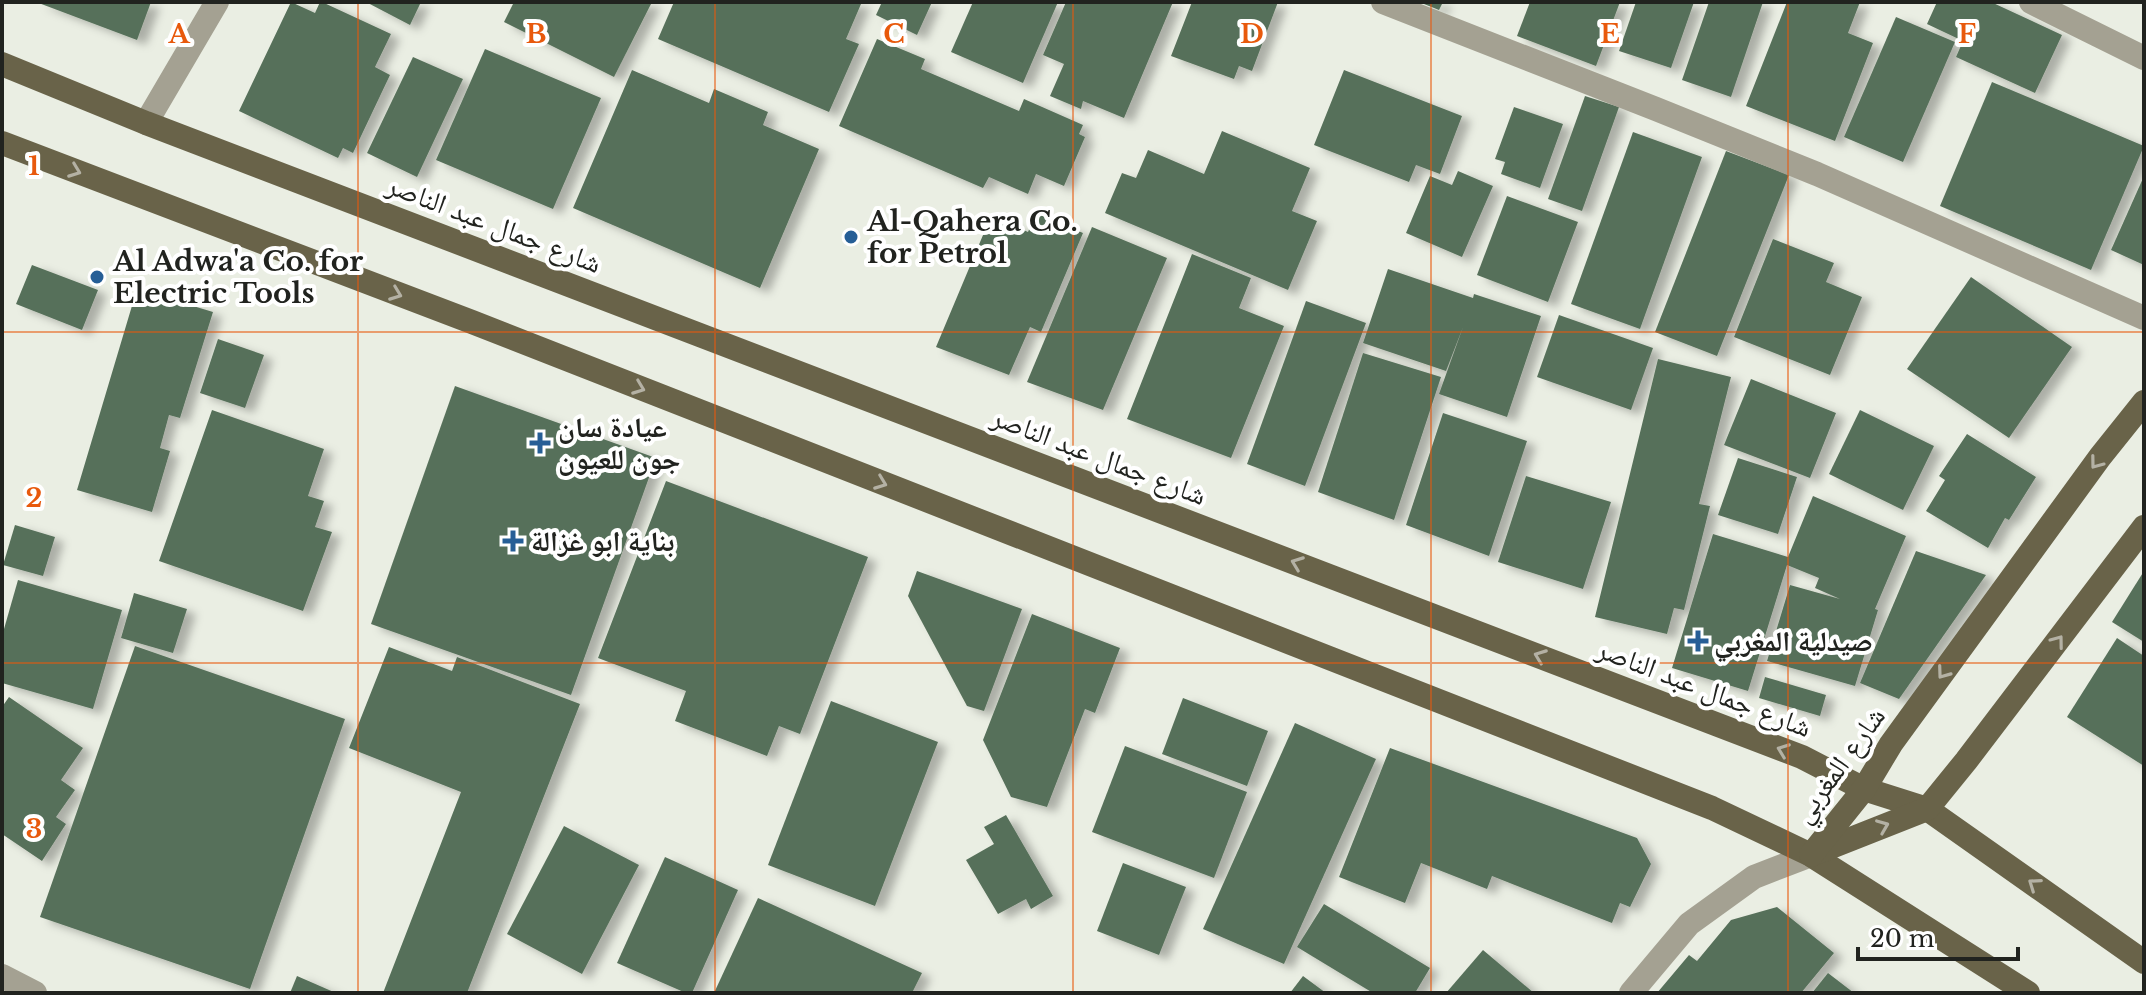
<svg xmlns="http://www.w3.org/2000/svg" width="2146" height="995" viewBox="0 0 2146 995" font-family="'Libre Baskerville','Noto Naskh Arabic',serif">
<defs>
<filter id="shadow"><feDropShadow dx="9" dy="5" stdDeviation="4" flood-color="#0004"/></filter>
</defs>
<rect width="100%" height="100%" fill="#eaeee3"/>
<!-- building -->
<g fill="#57705a" filter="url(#shadow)">
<polygon points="36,2 151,2 137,40"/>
<polygon points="291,2 315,13 320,2 322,2 391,34 375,67 390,75 353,153 343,148 338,158 239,111"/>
<polygon points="366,2 421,2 410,25"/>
<polygon points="514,2 652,2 614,77 504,22"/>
<polygon points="674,2 857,2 861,4 846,39 859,44 829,112 658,39"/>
<polygon points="882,2 932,2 917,35 876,15"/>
<polygon points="973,2 1058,2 1023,83 951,52"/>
<polygon points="1066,2 1173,2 1124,118 1083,101 1081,109 1050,96 1064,64 1043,55"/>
<polygon points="1192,2 1278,2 1252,71 1239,66 1234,79 1171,56"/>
<polygon points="1419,2 1443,2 1439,10"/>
<polygon points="1530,2 1620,2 1596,66 1517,36"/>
<polygon points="1636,2 1694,2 1671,68 1619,51"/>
<polygon points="1709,2 1763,2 1731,97 1682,80"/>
<polygon points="1787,2 1860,2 1848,33 1873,43 1835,141 1746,106"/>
<polygon points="1937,2 1991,2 2062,35 2035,93 1956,57 1963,41 1927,24"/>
<polygon points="1896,17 1955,42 1903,162 1844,137"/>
<polygon points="877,39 925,59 921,69 1019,111 1024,99 1083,125 1079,134 1085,137 1064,186 1036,174 1028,194 989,177 983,188 839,126"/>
<polygon points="485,49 601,98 553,209 436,160"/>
<polygon points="413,57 463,79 417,177 367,153"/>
<polygon points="632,70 709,103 714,89 768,112 763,125 819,149 760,288 573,208"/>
<polygon points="1344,70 1462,116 1440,174 1416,165 1409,182 1314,145"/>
<polygon points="1992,82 2144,146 2091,270 1940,206"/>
<polygon points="1585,96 1619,107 1582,211 1548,199"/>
<polygon points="1514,107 1563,124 1540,188 1501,174 1505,162 1495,159"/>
<polygon points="1222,131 1310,168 1292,211 1317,221 1288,290 1105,213 1122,173 1136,178 1148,150 1204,174"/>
<polygon points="1633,132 1702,157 1640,329 1571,304"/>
<polygon points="1726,151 1789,175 1717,356 1655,332"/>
<polygon points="1458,171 1493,186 1462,257 1406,233 1430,176 1452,185"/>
<polygon points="2144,176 2144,265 2111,250"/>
<polygon points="1507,196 1578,222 1548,302 1477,275"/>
<polygon points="1036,213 1083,233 1041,332 1030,327 1009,375 936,347 991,216 1028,232"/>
<polygon points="1092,227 1167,258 1103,410 1027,382"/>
<polygon points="1773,239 1834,263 1826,282 1862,297 1830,375 1734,337"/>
<polygon points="1192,254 1251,278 1239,308 1284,326 1231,458 1127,419"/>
<polygon points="32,265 98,290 82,330 16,304"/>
<polygon points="1388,269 1473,298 1474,294 1541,316 1507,417 1439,394 1463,327 1446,371 1363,343"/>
<polygon points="1971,277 2072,347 2009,438 1907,369"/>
<polygon points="137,289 213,312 180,418 169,415 160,448 170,451 152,512 77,490"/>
<polygon points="1306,301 1366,323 1305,486 1247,464"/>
<polygon points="1559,315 1653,348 1631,410 1537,377"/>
<polygon points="218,339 264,355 245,408 200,393"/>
<polygon points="1363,353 1441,377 1394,520 1318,492"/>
<polygon points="1658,359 1731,377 1699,504 1710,506 1684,610 1674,608 1667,634 1595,617"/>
<polygon points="1751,379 1836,413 1810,478 1724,445"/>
<polygon points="455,386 656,458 571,695 371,624"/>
<polygon points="212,410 324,449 308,496 324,501 315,527 332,532 303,611 159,561"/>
<polygon points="1860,410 1934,446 1903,510 1829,474"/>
<polygon points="1443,413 1527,441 1489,556 1406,525"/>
<polygon points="1967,434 2036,477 2009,520 2005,518 1988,548 1926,511 1945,480 1939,476"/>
<polygon points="1738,458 1797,477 1778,534 1718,515"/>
<polygon points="1526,476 1611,502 1583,589 1498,562"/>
<polygon points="666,481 868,557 800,734 779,726 767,756 675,721 686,691 598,658"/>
<polygon points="1813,496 1906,536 1875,609 1878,610 1855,686 1767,661 1790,585 1840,599 1815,588 1819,578 1787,565 1748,691 1672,668 1713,534 1788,557"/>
<polygon points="15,525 55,537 43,576 3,565"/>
<polygon points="1916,551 1986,575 1899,699 1860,683"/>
<polygon points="917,571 1022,609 984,711 967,706 908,596"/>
<polygon points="2144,571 2144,642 2112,622"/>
<polygon points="18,580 122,610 93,709 2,683 2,636"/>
<polygon points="134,593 187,609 173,653 121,638"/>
<polygon points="1032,614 1120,648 1095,713 1085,709 1047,807 1011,797 983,740"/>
<polygon points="2117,638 2144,656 2144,766 2067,717"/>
<polygon points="135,646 345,719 250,989 40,917"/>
<polygon points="389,647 452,671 457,657 580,704 467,993 383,993 461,792 349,748"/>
<polygon points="1765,677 1826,695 1820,716 1759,698"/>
<polygon points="9,697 83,748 61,780 75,790 56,817 66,824 42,861 2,834 2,707"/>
<polygon points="1183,698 1268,731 1247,786 1162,754"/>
<polygon points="831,701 938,742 875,906 768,865"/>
<polygon points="1295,723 1376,759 1284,964 1203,929"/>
<polygon points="1125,746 1247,792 1214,878 1092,832"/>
<polygon points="1390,748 1637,838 1651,864 1630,907 1620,903 1612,923 1492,876 1487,889 1421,863 1405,903 1339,877"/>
<polygon points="1006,815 1053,896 1031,909 1026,899 998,914 966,860 994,844 984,827"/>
<polygon points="564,826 639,865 582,974 507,934"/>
<polygon points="665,857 738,890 692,993 686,993 617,963"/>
<polygon points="1123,863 1186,887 1159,955 1097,931"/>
<polygon points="758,898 922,973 912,993 714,993"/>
<polygon points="1324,904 1430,968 1415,993 1373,993 1297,947"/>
<polygon points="1777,907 1834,953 1801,993 1657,993 1689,955 1697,961 1731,920"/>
<polygon points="1483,950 1534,993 1446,993"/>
<polygon points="1828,973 1854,993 1812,993"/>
<polygon points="297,976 336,993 290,993"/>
<polygon points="1303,976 1326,993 1290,993"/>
</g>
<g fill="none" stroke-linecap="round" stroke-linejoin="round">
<!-- minor -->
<g stroke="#a4a192" stroke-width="24">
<polyline points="1383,2 1656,109 1817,174 2144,318"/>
<polyline points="2031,2 2144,58"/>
<polyline points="146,123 217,2"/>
<polyline points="2,976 35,993"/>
<polyline points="1631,993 1689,924 1754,877 1811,855"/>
</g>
<!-- major -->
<g stroke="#696349" stroke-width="24">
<polyline points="2,64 146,123 1802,757 1864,789 1927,809 2144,962"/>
<polyline points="2,143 472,322 1712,808 1811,855 2028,993"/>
<polyline points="1813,854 1927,809 1966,761 2144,527"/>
<polyline points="1811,855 1864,789 1891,744 2100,457 2144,402"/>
</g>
</g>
<!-- one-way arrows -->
<defs><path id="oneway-chevron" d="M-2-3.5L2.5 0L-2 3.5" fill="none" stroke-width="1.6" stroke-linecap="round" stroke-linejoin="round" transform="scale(2)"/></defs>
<g stroke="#b4b1a4">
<use href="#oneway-chevron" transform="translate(75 171) rotate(21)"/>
<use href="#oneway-chevron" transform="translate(396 294) rotate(21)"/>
<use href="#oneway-chevron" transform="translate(639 388) rotate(21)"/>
<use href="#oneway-chevron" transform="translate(2096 463) rotate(127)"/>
<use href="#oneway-chevron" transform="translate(881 483) rotate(21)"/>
<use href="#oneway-chevron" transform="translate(1297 563) rotate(-159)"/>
<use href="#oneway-chevron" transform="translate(2058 641) rotate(-53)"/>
<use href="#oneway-chevron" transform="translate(1540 656) rotate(-159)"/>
<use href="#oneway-chevron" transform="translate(1943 673) rotate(126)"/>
<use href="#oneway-chevron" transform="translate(1783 750) rotate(-159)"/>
<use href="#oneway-chevron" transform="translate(1883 826) rotate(-22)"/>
<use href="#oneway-chevron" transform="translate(2034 884) rotate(-145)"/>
</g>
<!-- grid -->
<path fill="none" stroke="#e8590c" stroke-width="2" stroke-opacity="0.55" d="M358,2v991M715,2v991M1073,2v991M1431,2v991M1788,2v991M2,332h2142M2,663h2142"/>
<!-- markers -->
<g fill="#265e96" stroke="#fff" stroke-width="3">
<circle cx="851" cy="237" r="8"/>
<circle cx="97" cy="277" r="8"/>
<path d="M536 431h8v8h8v8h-8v8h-8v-8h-8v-8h8z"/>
<path d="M509 529h8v8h8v8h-8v8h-8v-8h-8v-8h8z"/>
<path d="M1694 629h8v8h8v8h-8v8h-8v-8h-8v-8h8z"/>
</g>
<g text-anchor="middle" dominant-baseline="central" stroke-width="8" stroke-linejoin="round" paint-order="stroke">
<!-- poi labels -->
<g font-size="28" font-weight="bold" fill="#21231f" stroke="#fff" text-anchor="start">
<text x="867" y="221">Al-Qahera Co.<tspan x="867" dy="32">for Petrol</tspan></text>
<text x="113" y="261">Al Adwa'a Co. for<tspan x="113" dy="32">Electric Tools</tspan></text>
<text x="558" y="427">عيادة سان<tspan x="558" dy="32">جون للعيون</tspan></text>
<text x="531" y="541">بناية ابو غزالة</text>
<text x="1714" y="641">صيدلية المغربي</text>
</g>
<!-- street labels -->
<g font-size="28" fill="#21231f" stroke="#fff">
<text transform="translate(494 224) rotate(21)">شارع جمال عبد الناصر</text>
<text transform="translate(1099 456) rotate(21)">شارع جمال عبد الناصر</text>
<text transform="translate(1704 688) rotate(21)">شارع جمال عبد الناصر</text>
<text transform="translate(1839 765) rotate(-54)">شارع المغربي</text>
</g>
</g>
<g font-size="26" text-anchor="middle" font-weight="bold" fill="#e8590c" stroke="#fff" stroke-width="8" stroke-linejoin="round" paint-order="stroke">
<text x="179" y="43">A</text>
<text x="536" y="43">B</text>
<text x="894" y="43">C</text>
<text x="1252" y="43">D</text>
<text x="1610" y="43">E</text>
<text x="1967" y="43">F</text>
<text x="34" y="175">1</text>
<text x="34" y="507">2</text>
<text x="34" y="838">3</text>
</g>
<!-- border -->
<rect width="2146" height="995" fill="none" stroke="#21231f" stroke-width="8"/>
<!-- scale -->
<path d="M1858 947v12h160v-12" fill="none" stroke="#21231f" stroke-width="4"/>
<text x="1870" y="947" font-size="24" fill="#21231f" stroke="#ffffff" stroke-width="6" paint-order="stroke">20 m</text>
</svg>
